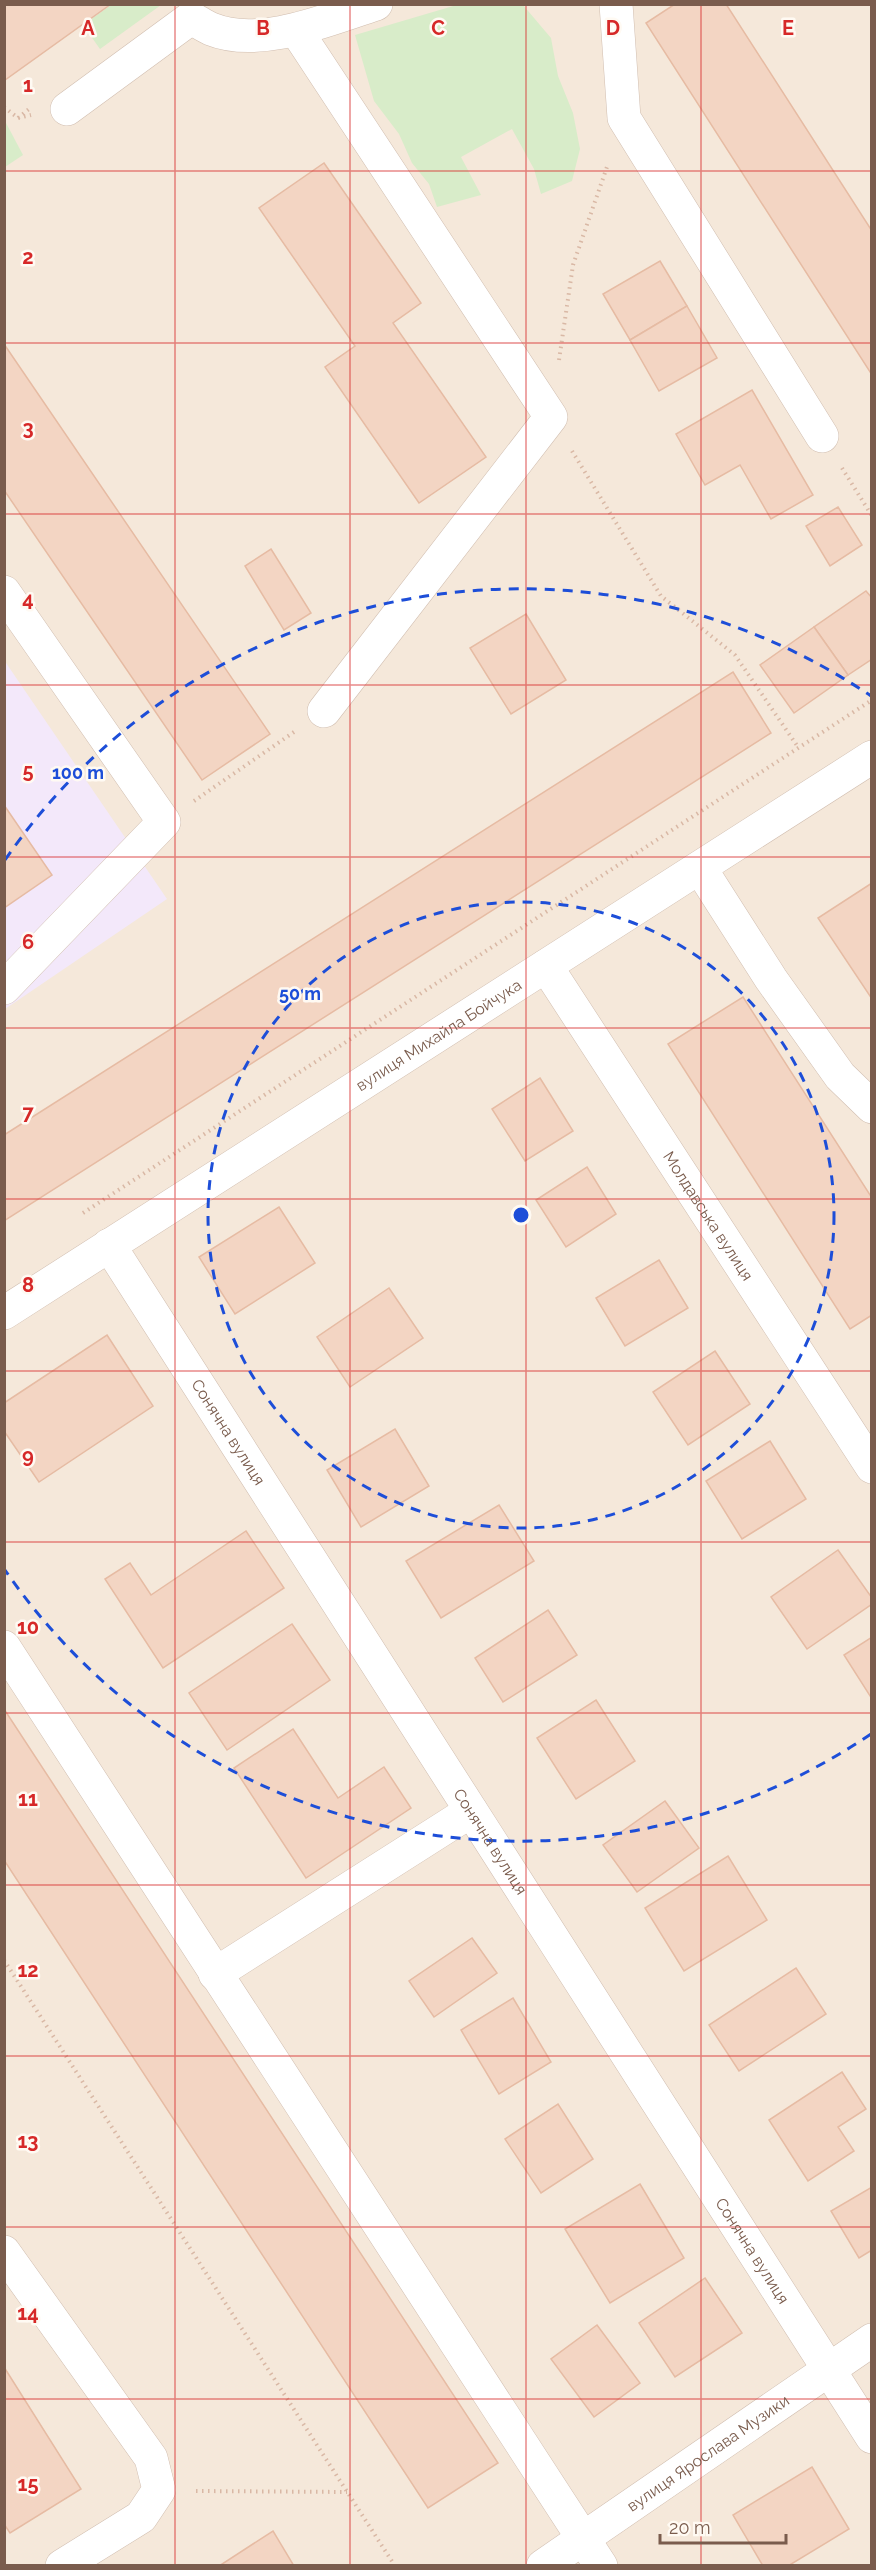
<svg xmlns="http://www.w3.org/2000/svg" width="876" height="2570" viewBox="0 0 876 2570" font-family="Raleway,sans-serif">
<rect width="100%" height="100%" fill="#fdf6ec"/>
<!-- residential -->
<rect fill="#f5e8da" x="5" y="5" width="866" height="2560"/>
<!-- education -->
<polygon fill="#f3e8fa" points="4,660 167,899 5,1009 4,1009"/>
<!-- green -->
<g fill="#d8ecc9">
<polygon points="460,4 523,5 551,38 558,76 573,113 580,149 572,181 541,194 534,169 512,129 461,157 481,195 437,207 429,184 412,163 399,134 374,101 355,35"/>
<polygon points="111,5 111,4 161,5 100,49 83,25"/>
<polygon points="5,121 23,155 5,167 4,167"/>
</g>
<!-- building -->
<g fill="#f3d5c3" stroke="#e6bba3" stroke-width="1.5">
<polygon points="4,4 111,4 5,80"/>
<polygon points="675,4 726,4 872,231 872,375 646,23"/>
<polygon points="324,163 421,303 393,323 486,457 419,503 325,367 355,346 259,208"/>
<polygon points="660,261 687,306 630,340 603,294"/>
<polygon points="687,306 717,358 659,391 630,340"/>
<polygon points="4,344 270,734 202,780 4,490"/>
<polygon points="752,390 813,495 771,519 740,465 705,485 676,434"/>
<polygon points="838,507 862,545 830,566 806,526"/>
<polygon points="271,549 311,613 284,630 245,566"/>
<polygon points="866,591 872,598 872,659 848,675 814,627"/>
<polygon points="526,614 566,680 511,714 470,648"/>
<polygon points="814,627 848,675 794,713 760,665"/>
<polygon points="733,672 771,733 4,1221 4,1135"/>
<polygon points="4,805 52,875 4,908"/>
<polygon points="872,883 872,999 818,918"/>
<polygon points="743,997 872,1198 872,1315 850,1329 668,1044"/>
<polygon points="540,1078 573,1131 525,1161 492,1109"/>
<polygon points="587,1167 616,1214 566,1247 536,1200"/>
<polygon points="279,1207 315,1263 235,1314 199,1257"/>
<polygon points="659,1260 688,1308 625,1346 596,1298"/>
<polygon points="389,1288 423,1338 350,1387 317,1337"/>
<polygon points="107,1335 153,1406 39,1482 4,1431 4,1403"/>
<polygon points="715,1351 750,1404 688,1445 653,1392"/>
<polygon points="395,1429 429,1486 361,1527 327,1470"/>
<polygon points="770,1441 806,1499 742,1539 706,1481"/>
<polygon points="499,1505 534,1561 441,1618 406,1561"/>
<polygon points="246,1531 284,1588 163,1668 105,1579 130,1563 151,1595"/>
<polygon points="838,1550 872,1598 872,1604 807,1649 771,1597"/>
<polygon points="548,1610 577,1655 503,1702 475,1658"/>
<polygon points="292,1624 330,1680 227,1750 189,1693"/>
<polygon points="872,1637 872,1699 844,1655"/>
<polygon points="596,1700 635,1761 576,1799 537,1738"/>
<polygon points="4,1709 498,2463 428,2508 4,1860"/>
<polygon points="293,1729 338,1798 384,1767 411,1808 306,1878 234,1768"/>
<polygon points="665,1801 699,1848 637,1892 603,1845"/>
<polygon points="728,1856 767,1920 684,1971 645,1908"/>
<polygon points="472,1938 497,1973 434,2017 409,1981"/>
<polygon points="796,1968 826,2014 739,2071 709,2025"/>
<polygon points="513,1998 551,2062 499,2094 461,2030"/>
<polygon points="842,2072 866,2109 838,2127 854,2151 808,2181 769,2120"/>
<polygon points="558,2104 593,2159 541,2193 505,2139"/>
<polygon points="640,2184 684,2258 610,2303 565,2229"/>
<polygon points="872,2187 872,2250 859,2258 831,2211"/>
<polygon points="705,2278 742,2333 675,2377 639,2323"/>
<polygon points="597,2325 640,2383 594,2417 551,2359"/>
<polygon points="4,2367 81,2489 10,2533 4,2524"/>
<polygon points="812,2467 849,2529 788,2566 763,2566 733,2515"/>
<polygon points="273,2531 294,2566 219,2566"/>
</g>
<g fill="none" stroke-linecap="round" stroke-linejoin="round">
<!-- minor casing -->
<g stroke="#d1beb0" stroke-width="34">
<g id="minor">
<polyline points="616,4 624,118 822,436"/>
<polyline points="296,30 551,417 324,711"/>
<path d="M67,109l124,-91c6,3 13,8 20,11 49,20 118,-10 165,-25"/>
<polyline points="4,592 164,822 4,988"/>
<polyline points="700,868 771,979 840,1076 872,1107"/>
<path id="s1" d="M546,966l326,501"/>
<path id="s2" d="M109,1245l763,1192"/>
<path id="s3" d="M4,1313l868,-556"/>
<polyline points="4,1647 601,2566"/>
<polyline points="215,1974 471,1811"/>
<polyline points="4,2252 151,2458 159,2490 141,2517 62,2566"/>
<path id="s4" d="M543,2566l329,-226"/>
</g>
</g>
<!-- path -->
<g stroke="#d9b8a5" stroke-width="4" stroke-dasharray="1.5 4.5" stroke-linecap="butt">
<polyline points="4,107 18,118 31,115"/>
<polyline points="18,118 29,109"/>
<polyline points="559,360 573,265 608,164"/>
<polyline points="572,451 661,596 735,655 798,747"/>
<polyline points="842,468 872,516"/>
<polyline points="194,801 294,732"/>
<polyline points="83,1213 872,700"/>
<polyline points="4,1960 395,2566"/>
<polyline points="196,2491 347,2492"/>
</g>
<!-- minor -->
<use href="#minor" stroke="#fff" stroke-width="33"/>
</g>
<!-- grid -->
<path fill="none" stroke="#d62828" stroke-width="1.5" stroke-opacity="0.55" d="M175,4v2562M350,4v2562M526,4v2562M701,4v2562M4,171h868M4,343h868M4,514h868M4,685h868M4,857h868M4,1028h868M4,1199h868M4,1371h868M4,1542h868M4,1713h868M4,1885h868M4,2056h868M4,2227h868M4,2399h868"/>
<!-- distance rings -->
<g fill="none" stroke="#1d4ed8" stroke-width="3" stroke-dasharray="10 8">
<circle cx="521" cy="1215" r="313"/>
<path d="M871 1734A626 626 0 0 1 5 1570M5 860A626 626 0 0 1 871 696"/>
</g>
<g text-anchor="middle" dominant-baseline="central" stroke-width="5" stroke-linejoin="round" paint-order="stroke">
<!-- street labels -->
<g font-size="16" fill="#7a5c4d" stroke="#fffaf3">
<text stroke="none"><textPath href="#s3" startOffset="516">вулиця Михайла Бойчука</textPath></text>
<text stroke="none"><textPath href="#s1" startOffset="298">Молдавська вулиця</textPath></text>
<text stroke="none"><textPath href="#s2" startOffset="222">Сонячна вулиця</textPath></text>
<text stroke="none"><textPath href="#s2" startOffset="708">Сонячна вулиця</textPath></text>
<text stroke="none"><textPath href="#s2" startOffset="1194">Сонячна вулиця</textPath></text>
<text stroke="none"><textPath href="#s4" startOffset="200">вулиця Ярослава Музики</textPath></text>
</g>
</g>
<g font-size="20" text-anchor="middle" font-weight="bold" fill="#d62828" stroke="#fffaf3" stroke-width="5" stroke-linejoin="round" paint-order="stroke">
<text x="88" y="35">A</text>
<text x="263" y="35">B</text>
<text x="438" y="35">C</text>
<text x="613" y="35">D</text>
<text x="788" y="35">E</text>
<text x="28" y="92">1</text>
<text x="28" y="264">2</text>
<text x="28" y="435">3</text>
<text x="28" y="606">4</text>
<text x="28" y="778">5</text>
<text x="28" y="949">6</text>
<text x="28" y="1120">7</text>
<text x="28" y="1292">8</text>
<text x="28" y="1463">9</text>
<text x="28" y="1634">10</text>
<text x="28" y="1806">11</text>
<text x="28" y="1977">12</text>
<text x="28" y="2148">13</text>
<text x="28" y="2320">14</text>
<text x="28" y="2491">15</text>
</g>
<circle cx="521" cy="1215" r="9" fill="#1d4ed8" stroke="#fffaf3" stroke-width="3"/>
<g font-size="18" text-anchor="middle" font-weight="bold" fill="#1d4ed8" stroke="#fffaf3" stroke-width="5" stroke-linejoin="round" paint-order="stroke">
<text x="78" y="779">100 m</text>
<text x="300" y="1000">50 m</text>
</g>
<!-- border -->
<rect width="876" height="2570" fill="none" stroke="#7a5c4d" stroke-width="12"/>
<!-- scale -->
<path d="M660 2534v9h126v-9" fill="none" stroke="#7a5c4d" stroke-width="3"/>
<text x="669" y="2534" font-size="18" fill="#7a5c4d" stroke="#fffaf3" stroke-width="4.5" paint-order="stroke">20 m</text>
</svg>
